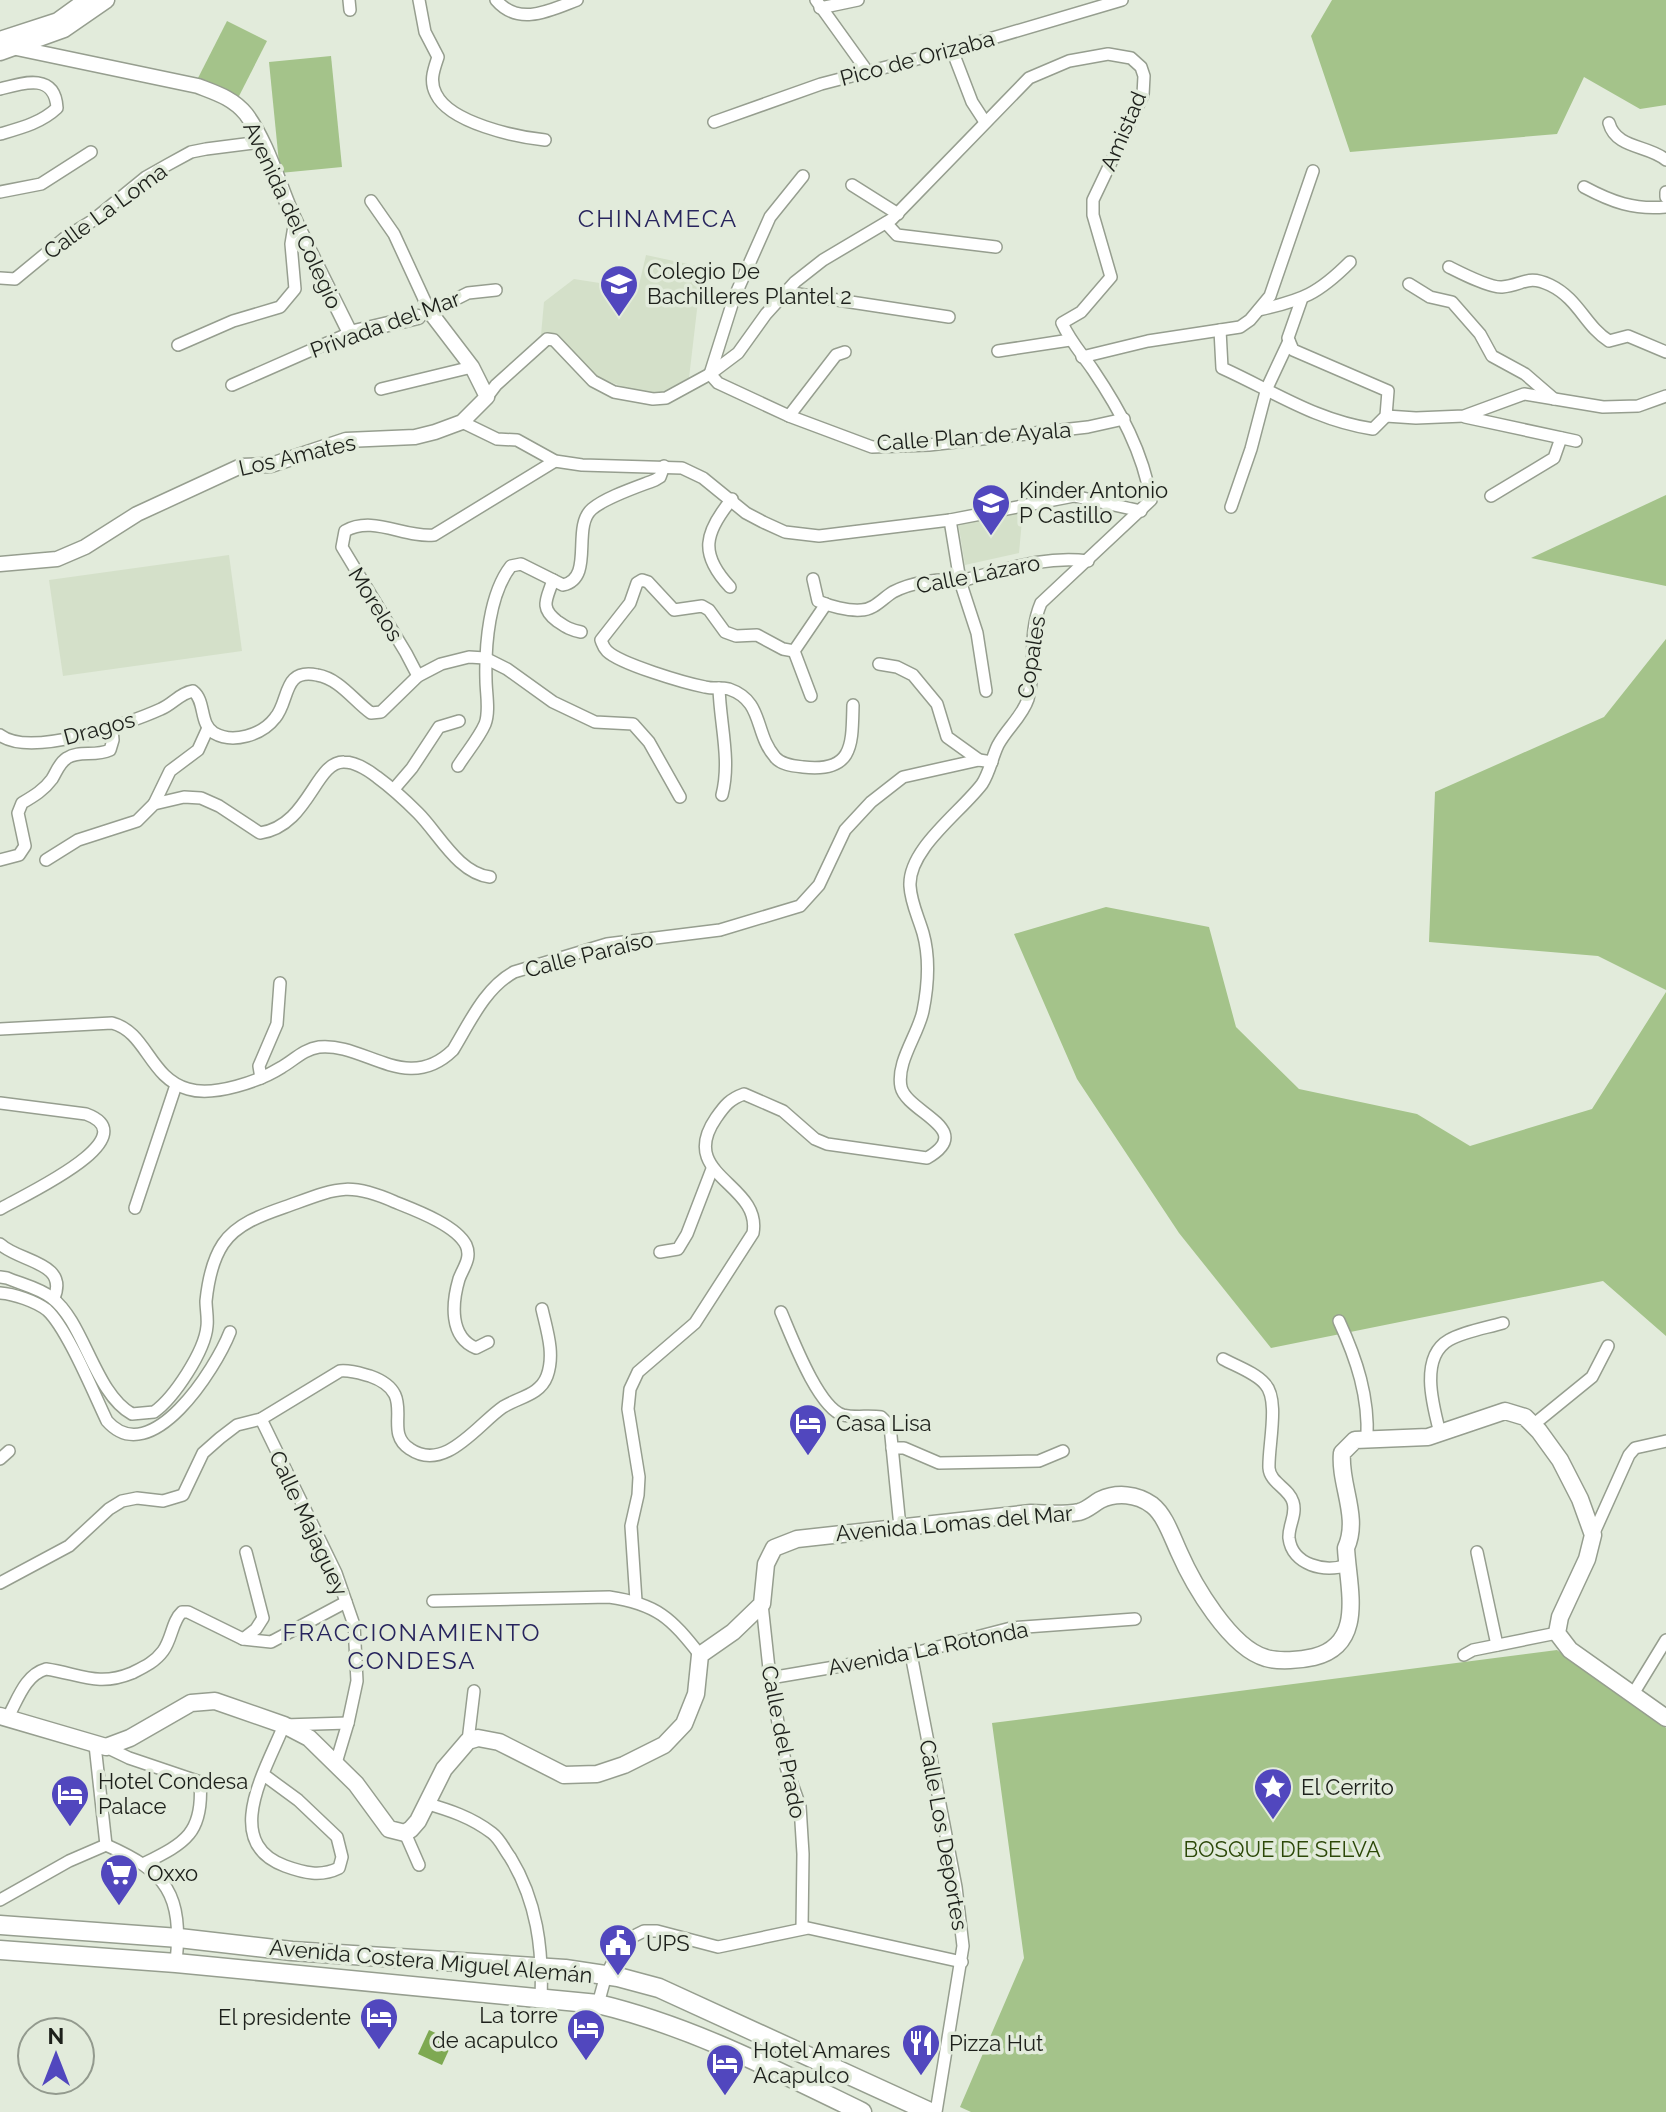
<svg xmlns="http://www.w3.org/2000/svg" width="1666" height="2112" viewBox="0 0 1666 2112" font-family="Raleway,sans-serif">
<rect width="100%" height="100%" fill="#e2ebdb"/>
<!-- built -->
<g fill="#d4e0c9">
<polygon points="646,255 702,267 689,378 658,394 631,390 595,376 559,338 541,335 544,302 574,279 638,289"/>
<polygon points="1023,509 1019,553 965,565 958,522"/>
<polygon points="229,555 242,651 63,676 49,580"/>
</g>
<!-- green -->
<g fill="#a4c38a">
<polygon points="1332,0 1666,0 1666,105 1640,109 1584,77 1557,134 1350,152 1311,36"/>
<polygon points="227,21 267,41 237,100 197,80"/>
<polygon points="331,56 342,167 280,173 269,62"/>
<polygon points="1666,495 1666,586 1531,558"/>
<polygon points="1666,639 1666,990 1598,956 1429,942 1435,792 1604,717"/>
<polygon points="1106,907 1209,927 1236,1027 1299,1089 1417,1114 1470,1146 1592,1109 1666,992 1666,1336 1603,1281 1271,1348 1179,1233 1077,1079 1014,934"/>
<polygon points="1557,1650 1666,1728 1666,2112 971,2112 960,2107 1024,1958 992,1723"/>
</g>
<!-- water -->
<polygon fill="#7ea952" points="429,2030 453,2041 442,2065 418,2054"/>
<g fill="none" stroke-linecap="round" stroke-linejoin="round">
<!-- minor casing -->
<g stroke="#969e8f" stroke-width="14">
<g id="minor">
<polyline points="349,0 350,10"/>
<path d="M419,0l6,32 13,25c-4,12 -9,24 -2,37 14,29 80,43 109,46"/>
<path d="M496,0c23,27 55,10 81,0"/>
<polyline points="816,0 867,71"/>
<polyline points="820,8 858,0"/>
<polyline points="952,50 972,102 985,122"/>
<path d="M0,89c22,-6 55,-17 57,19 -16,15 -36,20 -57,26"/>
<polyline points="714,122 821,84 952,50 1122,0"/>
<path d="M1609,123c7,26 40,22 57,37"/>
<polyline points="852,185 898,214"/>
<path d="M1584,187c28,15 50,23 82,20"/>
<polyline points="0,192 41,184 91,152"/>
<polyline points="1666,192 1666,197"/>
<polyline points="371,201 394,234 430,312"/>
<polyline points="886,223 897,235 996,247"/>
<path d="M1449,267c12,6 41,21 53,20 22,-2 25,-13 48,-2 29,14 35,41 59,56l19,-5 38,16"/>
<polyline points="0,278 15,279 66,237 92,221 146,177 169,164 191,152 206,149 261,142"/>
<polyline points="1409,284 1430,297 1452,302 1480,334 1492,356 1525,374 1554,399"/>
<polyline points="785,292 949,317"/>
<path d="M1259,310c44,-10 59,-16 91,-48"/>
<polyline points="426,314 468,293 496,290"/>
<path d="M1220,330l2,38c53,24 93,52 151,61l13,-13 2,-25 -95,-41 -5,-12 13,-37"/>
<polyline points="178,345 233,321 280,307 295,289 291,244 295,220"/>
<polyline points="998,351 1070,340"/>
<polyline points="1082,357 1148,341 1240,327 1250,320 1270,296 1313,171"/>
<polyline points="710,374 718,383 789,416 872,447 929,445 1088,427 1124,419"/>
<polyline points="710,374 734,298 770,217 803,176"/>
<polyline points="232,385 350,333"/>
<polyline points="381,389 472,367"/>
<path d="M487,397l9,-12 51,-46 7,1 39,41 21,11 39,7 13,-1 44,-24 28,-21 28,-39 29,-32 28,-22 69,-41 137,-141 40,-17 39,-7 23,4 10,9 3,9 -1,19 -50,105v15l18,62 -30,35 -19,11c8,18 20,31 31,47 27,40 50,82 58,130l-110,103c-14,33 -4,63 -13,96 -6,18 -21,29 -30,46 -6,12 -8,27 -16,39 -21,28 -74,65 -72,102 1,17 8,30 13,47 7,25 5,53 0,78 -5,24 -27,51 -22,76 6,26 76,42 26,71l-100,-14 -12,-5 -32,-28 -39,-17c-14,5 -19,11 -28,24 -40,58 46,65 37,115l-58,90 -57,49 -8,17 -2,20 11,68 -1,18 -7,31 5,75"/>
<polyline points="789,416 836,355 845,352"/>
<polyline points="1386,416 1416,418 1464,416 1524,394 1603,407 1638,406 1666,396"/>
<polyline points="1465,417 1576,441"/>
<polyline points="462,422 497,439 517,440 555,461 582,465 682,468 703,478 746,513 763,522 785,532 819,536 950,520 1074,496 1141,511"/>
<polyline points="1491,496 1554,458 1561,438"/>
<polyline points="1231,507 1251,449 1267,388 1289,341"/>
<polyline points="950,520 960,581 977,633 986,691"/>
<path d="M813,579l5,22c11,5 30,10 43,9 13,0 22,-12 32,-18 17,-9 48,-15 67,-11 42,-10 84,-26 128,-20"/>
<path d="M553,580c-6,19 -14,27 4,41 9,6 13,9 24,11"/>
<path d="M730,587c-31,-33 -26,-54 2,-88"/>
<path d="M794,651l-11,-2 -26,-14 -21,1 -11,-4 -16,-22 -7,-4 -28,4 -26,-28 -6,-2 -5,3 -7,20 -29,37c2,5 2,7 6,11 13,13 78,32 98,36 8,2 16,0 24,2 35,12 25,44 46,68 6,8 19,9 28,10 51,6 49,-23 50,-62"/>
<polyline points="794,651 826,604"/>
<polyline points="794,651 811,696"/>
<polyline points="879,664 897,667 913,675 937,704 947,737 979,760"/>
<path d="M418,676l-12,-23 -64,-106 3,-16c28,-16 59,7 89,4l121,-74"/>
<path d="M719,688c1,36 12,72 3,107"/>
<path d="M0,735c30,23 128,-11 161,-26 12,-5 19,-16 32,-18 13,10 6,33 21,42 19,11 48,2 61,-15 15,-17 7,-50 42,-43 23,4 36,25 54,38l10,-1 37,-36 23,-12 28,-7 16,1 22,11 46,33 42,20 38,2 16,18 31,55"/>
<path d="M458,766c8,-13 21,-28 27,-42 5,-13 1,-31 1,-44 -1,-35 3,-86 25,-114l10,-2 42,21c32,-7 8,-58 29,-76 14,-12 45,-22 63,-29l5,-3 4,-11"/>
<polyline points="394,789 412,768 439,727 459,721"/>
<polyline points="154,804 170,771 198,750 208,728"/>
<path d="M0,860l19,-5 6,-9 -7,-33 4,-10c12,-7 22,-13 30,-24 5,-8 7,-16 15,-21 12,-8 28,-1 43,-8l3,-10 -1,-11"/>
<path d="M46,860l32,-20 59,-19 17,-17 30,-7 17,1 18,8 41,27c49,-7 55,-72 84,-71 12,0 24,8 33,15 15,11 28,23 41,36 21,21 40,60 72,64"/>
<path d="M0,1029l112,-6c35,9 37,55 76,66 26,8 72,-8 94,-22 12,-7 22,-18 37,-20 45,-5 88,48 134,3 17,-28 32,-62 61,-78l93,-28 113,-14 80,-24 19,-21 26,-55 26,-28 32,-25 76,-17 13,2"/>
<polyline points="261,1078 259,1066 277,1024 280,983"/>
<path d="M0,1103l86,11c65,24 -68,84 -86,95"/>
<polyline points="135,1208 176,1085"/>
<path d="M0,1244c19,18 69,18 54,54"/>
<polyline points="660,1252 678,1249 687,1234 712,1169"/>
<path d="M0,1277l7,1c14,6 33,10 45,20 32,24 43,96 80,116l22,-2c20,-14 51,-61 53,-86 1,-8 -1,-17 -1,-25 2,-19 7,-42 17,-57 16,-24 49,-32 73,-41 43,-16 56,-20 99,-1 20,8 61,23 71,43 6,13 -3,23 -7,34 -7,24 -10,58 17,69l12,-6"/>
<path d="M0,1293c14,1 35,8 47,17 20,18 47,84 60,111 44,50 109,-53 123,-89"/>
<path d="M781,1312c10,23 37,96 62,103 12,3 26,0 38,2l9,9 10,101"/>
<path d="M1339,1321c18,39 30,76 28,118"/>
<path d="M1223,1359c13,7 33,14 42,25 15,16 3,62 4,84 1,15 20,20 24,34 4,13 -5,24 -4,36 3,27 36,35 58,27"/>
<polyline points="261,1419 336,1573 354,1625 357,1681 348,1723 336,1763"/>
<polyline points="1533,1425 1592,1377 1608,1346"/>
<path d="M1440,1433c-7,-27 -21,-76 9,-93 16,-9 37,-12 54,-17"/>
<polyline points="892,1448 904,1448 939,1463 1039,1461 1063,1451"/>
<polyline points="0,1459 9,1451"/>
<polyline points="1593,1535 1629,1455 1635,1448 1666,1441"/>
<polyline points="1477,1552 1497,1645"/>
<path d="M0,1583l69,-37 40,-37 13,-8 15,-3 26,3 20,-6 20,-42 17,-15 17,-13 24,-6 79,-48c11,-1 19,2 30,5 51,18 10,54 40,73 35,24 68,-25 93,-42 16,-10 37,-12 44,-31 8,-22 0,-45 -5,-67"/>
<path d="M433,1601l176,-4c48,7 62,21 91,58"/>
<polyline points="762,1604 770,1678 786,1767 800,1806 803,1854 802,1928"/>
<polyline points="243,1639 256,1629 263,1618 246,1552"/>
<polyline points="911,1654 956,1887 963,1946 936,2112"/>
<polyline points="1464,1655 1473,1650 1557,1633"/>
<polyline points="770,1678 911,1654 1011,1628 1135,1619"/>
<polyline points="1633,1694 1666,1640"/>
<path d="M8,1717c10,-18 17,-42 38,-48 34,5 52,18 86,4 12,-6 23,-11 31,-22 9,-12 9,-30 19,-39h6l55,27 28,3 75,-40"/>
<polyline points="468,1741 474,1691"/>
<polyline points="95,1745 106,1845"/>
<path d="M106,1747l23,11 71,24c4,51 -15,61 -55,81"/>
<path d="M264,1775l34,25 39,37 5,20 -3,11c-18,9 -35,5 -54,-2 -65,-24 -18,-98 -1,-141l64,-2"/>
<path d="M425,1803c24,7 46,14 67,30 8,6 12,16 18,24 27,44 33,92 31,142"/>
<polyline points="405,1833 419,1865"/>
<path d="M0,1900l69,-39 37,-16c61,27 77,49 70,118"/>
<polyline points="598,2004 606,1975 615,1958 630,1938 644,1931 657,1931 718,1947 808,1928 962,1962"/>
</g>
</g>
<!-- tertiary casing -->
<g stroke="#969e8f" stroke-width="17">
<g id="tertiary">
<path d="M7,46l191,40c18,7 35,12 48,28 20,27 31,65 44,96 19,42 40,82 60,123l68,-16"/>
<polyline points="0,564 57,559 85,547 137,514 241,466 271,465 346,440 415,437 435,432 462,422 487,397 472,367 430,312"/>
</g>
</g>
<!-- secondary casing -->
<g stroke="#969e8f" stroke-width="19">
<g id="secondary">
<polyline points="0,40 58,21 87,0"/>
<polyline points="0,52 64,29 106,0"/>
<path d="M0,1716l106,31 24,-9 61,-35 24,-2 69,24 25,13 47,46 33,45 16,4 6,-4 7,-8 26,-52 24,-28 10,-3 21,4 65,33 33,-1 27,-9 40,-20 20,-21 12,-30 4,-39 33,-23 29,-28 4,-40 8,-16 23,-9 234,-26c16,1 33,2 48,-1 8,-2 14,-8 21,-12 17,-8 37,-6 52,5 13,10 20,32 27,47 14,32 51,96 87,106 13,4 35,2 48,-1 52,-13 34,-69 32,-109 14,-31 -7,-64 -4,-95l13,-13 73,-3 77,-26 20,6 14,14 21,29 20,39 13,36 -6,24 -27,58 -3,16 13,17 96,68"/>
</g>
</g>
<!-- primary casing -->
<g stroke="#969e8f" stroke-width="21">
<g id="primary">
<polyline points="0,1925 179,1938 292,1951 565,1969 618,1977 659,1988 930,2112"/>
<path d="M0,1950l176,13 422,41c93,22 179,67 264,108"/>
</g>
</g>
<!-- minor -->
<use href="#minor" stroke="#fff" stroke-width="11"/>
<!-- tertiary -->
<use href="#tertiary" stroke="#fff" stroke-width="14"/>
<!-- secondary -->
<use href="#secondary" stroke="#fff" stroke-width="16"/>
<!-- primary -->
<use href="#primary" stroke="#fff" stroke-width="18"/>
</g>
<!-- icons -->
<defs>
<g id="school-pin" transform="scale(2)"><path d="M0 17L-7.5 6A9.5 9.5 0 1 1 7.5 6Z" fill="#5147be" stroke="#e2ebdb"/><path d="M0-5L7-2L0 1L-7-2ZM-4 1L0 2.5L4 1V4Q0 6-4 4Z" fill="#fff"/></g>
<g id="hotel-pin" transform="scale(2)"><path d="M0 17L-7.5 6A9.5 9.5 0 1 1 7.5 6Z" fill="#5147be" stroke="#e2ebdb"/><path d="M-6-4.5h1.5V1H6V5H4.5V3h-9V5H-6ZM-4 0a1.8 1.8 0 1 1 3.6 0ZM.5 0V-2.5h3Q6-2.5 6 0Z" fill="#fff"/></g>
<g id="sight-pin" transform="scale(2)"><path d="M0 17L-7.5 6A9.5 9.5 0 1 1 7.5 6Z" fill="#5147be" stroke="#e2ebdb"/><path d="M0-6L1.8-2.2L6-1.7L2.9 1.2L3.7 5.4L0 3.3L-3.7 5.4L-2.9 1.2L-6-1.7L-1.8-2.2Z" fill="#fff"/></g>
<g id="supermarket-pin" transform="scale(2)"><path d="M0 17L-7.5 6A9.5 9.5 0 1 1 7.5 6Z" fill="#5147be" stroke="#e2ebdb"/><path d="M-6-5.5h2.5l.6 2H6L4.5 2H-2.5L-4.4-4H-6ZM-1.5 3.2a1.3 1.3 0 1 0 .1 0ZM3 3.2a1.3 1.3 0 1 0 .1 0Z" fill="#fff"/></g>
<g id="civic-pin" transform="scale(2)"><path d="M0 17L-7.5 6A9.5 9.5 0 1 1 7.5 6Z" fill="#5147be" stroke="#e2ebdb"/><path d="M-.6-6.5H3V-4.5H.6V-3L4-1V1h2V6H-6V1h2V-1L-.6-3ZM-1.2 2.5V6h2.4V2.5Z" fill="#fff"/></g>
<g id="restaurant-pin" transform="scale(2)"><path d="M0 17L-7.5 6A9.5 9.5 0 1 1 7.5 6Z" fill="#5147be" stroke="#e2ebdb"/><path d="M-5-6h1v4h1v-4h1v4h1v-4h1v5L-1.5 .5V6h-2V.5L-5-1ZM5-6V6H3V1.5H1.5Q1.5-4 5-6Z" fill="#fff"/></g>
</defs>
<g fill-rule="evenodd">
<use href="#school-pin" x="619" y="284"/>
<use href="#school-pin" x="991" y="503"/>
<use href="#hotel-pin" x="808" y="1423"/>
<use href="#sight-pin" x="1273" y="1787"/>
<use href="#hotel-pin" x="70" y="1794"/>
<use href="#supermarket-pin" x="119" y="1873"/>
<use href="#civic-pin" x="618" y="1943"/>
<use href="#hotel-pin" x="379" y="2017"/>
<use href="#hotel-pin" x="586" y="2028"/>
<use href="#restaurant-pin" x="921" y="2043"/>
<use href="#hotel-pin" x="725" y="2063"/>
</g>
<g text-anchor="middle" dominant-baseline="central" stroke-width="7" stroke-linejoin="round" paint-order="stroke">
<!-- street labels -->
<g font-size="22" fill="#1d201b" stroke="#e2ebdb">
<text transform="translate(917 58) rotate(-15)">Pico de Orizaba</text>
<text transform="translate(1123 131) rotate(-67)">Amistad</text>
<text transform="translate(105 211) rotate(-36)">Calle La Loma</text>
<text transform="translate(293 215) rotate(65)">Avenida del Colegio</text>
<text transform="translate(385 324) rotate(-20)">Privada del Mar</text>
<text transform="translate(974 436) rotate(-4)">Calle Plan de Ayala</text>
<text transform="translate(297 455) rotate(-13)">Los Amates</text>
<text transform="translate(978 574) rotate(-11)">Calle Lázaro</text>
<text transform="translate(376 604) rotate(58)">Morelos</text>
<text transform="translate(1031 657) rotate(-81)">Copales</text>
<text transform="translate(99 728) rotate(-15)">Dragos</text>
<text transform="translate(589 954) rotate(-14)">Calle Paraíso</text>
<text transform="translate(309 1523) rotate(65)">Calle Majaguey</text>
<text transform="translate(954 1523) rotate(-5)">Avenida Lomas del Mar</text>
<text transform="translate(928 1648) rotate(-11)">Avenida La Rotonda</text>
<text transform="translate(784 1742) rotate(79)">Calle del Prado</text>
<text transform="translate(944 1835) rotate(80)">Calle Los Deportes</text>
<text transform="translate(431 1961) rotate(5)">Avenida Costera Miguel Alemán</text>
</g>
<!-- poi labels -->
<g font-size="22" fill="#1d201b" stroke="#e2ebdb" text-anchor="start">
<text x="647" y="271">Colegio De<tspan x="647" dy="25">Bachilleres Plantel 2</tspan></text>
<text x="1019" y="490">Kinder Antonio<tspan x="1019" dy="25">P Castillo</tspan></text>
<text x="836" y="1423">Casa Lisa</text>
<text x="98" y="1781">Hotel Condesa<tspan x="98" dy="25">Palace</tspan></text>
<text x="1301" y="1787">El Cerrito</text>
<text x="147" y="1873">Oxxo</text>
<text x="646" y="1943">UPS</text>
<text x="558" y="2015" text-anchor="end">La torre<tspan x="558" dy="25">de acapulco</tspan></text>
<text x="351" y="2017" text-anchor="end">El presidente</text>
<text x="949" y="2043">Pizza Hut</text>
<text x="753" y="2050">Hotel Amares<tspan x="753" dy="25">Acapulco</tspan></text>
</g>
<!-- park labels -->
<g font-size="22" fill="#2c4808" stroke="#e2ebdb">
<text x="1282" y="1849">BOSQUE DE SELVA</text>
</g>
<!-- neighbourhood labels -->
<g font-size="24" letter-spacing="2" fill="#27245d" stroke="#e2ebdb">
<text x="658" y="218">CHINAMECA</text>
<text x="412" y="1632">FRACCIONAMIENTO<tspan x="412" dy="28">CONDESA</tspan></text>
</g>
</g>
<!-- north arrow -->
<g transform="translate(56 2056)"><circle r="38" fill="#e2ebdb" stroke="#939a8e" stroke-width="2"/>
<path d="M0-6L14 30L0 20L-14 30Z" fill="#5147be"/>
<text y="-12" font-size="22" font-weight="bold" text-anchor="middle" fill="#1d201b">N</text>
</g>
</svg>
